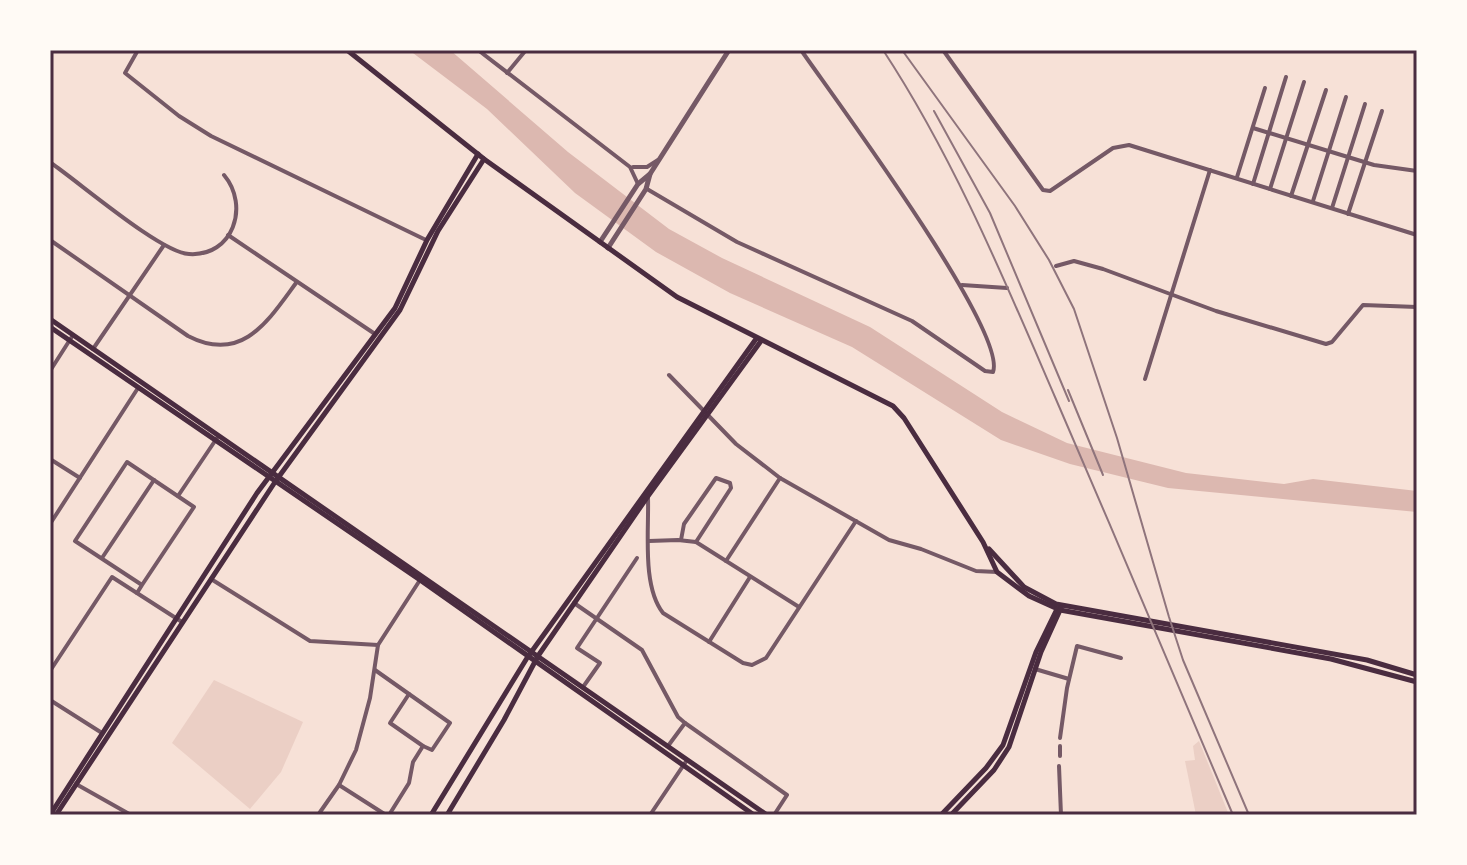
<svg xmlns="http://www.w3.org/2000/svg" width="1467" height="865" viewBox="0 0 1467 865" font-family="Raleway,sans-serif">
<rect width="100%" height="100%" fill="#f7e1d7"/>
<!-- green -->
<g fill="#ebcfc5">
<polygon points="214,680 303,722 281,772 250,809 172,743"/>
<polygon points="1199,741 1229,815 1196,815 1185,761 1195,760 1193,746"/>
</g>
<!-- water -->
<polygon fill="#dcb8b0" points="409,50 450,50 568,152 669,229 722,258 870,327 1002,412 1067,443 1186,473 1284,484 1313,479 1417,491 1417,512 1168,488 1070,464 1001,440 852,347 730,293 656,252 575,193 487,109"/>
<g fill="none" stroke-linecap="round" stroke-linejoin="round">
<!-- minor -->
<g stroke="#755966" stroke-width="4">
<polyline points="138,50 125,73 179,116 211,136 426,240"/>
<polyline points="478,50 630,167 638,184"/>
<polyline points="943,50 1043,190 1050,191 1113,148 1129,145 1417,235"/>
<polyline points="507,73 526,50"/>
<polyline points="1253,128 1374,165 1417,171"/>
<path d="M50,159l1,4c28,19 110,90 138,91 44,3 61,-48 35,-79"/>
<polyline points="633,167 647,167 658,160"/>
<polyline points="1237,177 1265,88"/>
<polyline points="1253,184 1286,77"/>
<path d="M647,189l90,53 175,79 73,50 8,1c15,-41 -161,-277 -192,-322"/>
<polyline points="1270,189 1304,82"/>
<polyline points="1291,196 1326,90"/>
<polyline points="1313,201 1346,97"/>
<polyline points="1332,208 1365,104"/>
<polyline points="1348,214 1382,111"/>
<polyline points="228,235 375,334"/>
<path d="M50,240l138,96c54,28 80,-15 108,-53"/>
<polyline points="1056,266 1074,261 1103,269 1216,311 1326,344 1332,342 1363,305 1417,307"/>
<polyline points="962,285 1007,288"/>
<polyline points="93,349 164,245"/>
<polyline points="50,371 73,335"/>
<polyline points="669,375 736,444 780,478 889,540 921,549 976,571 997,572"/>
<polyline points="1145,379 1210,170"/>
<polyline points="50,459 80,478"/>
<polyline points="178,496 217,438"/>
<path d="M648,498c1,34 -6,88 15,115l80,50 9,2 14,-7 90,-137"/>
<polyline points="50,524 138,388"/>
<polyline points="681,540 684,524 716,478 730,483 731,488 696,542"/>
<polyline points="649,541 678,540 696,542 799,607"/>
<polyline points="102,558 154,480"/>
<polyline points="726,561 780,478"/>
<polyline points="211,579 310,641 378,645"/>
<polyline points="137,593 142,585 194,507 127,462 75,541 142,585"/>
<polyline points="574,603 642,650 678,717 685,723 668,746"/>
<polyline points="709,642 750,577"/>
<polyline points="1035,669 1069,679"/>
<polyline points="375,670 450,723 432,750 423,746 413,762 409,783 389,815"/>
<polyline points="50,671 112,577 182,622"/>
<polyline points="583,687 600,663 577,648 637,558"/>
<polyline points="409,694 390,723 423,746"/>
<polyline points="50,700 102,733"/>
<polyline points="685,723 787,795 774,815"/>
<polyline points="1060,738 1067,688 1077,646 1121,658"/>
<polyline points="1060,756 1060,746"/>
<polyline points="1059,766 1061,815"/>
<polyline points="76,784 131,815"/>
<polyline points="339,785 386,815"/>
<polyline points="318,815 339,785 356,750 370,698 378,645 420,580"/>
<polyline points="650,815 687,760"/>
</g>
<!-- tertiary -->
<g stroke="#755966" stroke-width="5">
<polyline points="650,174 729,50"/>
<polyline points="600,242 638,184 650,174 646,189 608,248"/>
</g>
<!-- secondary -->
<g stroke="#4a2c40" stroke-width="5">
<polyline points="347,50 484,159 677,297 893,406 904,418 983,542 997,572 1029,596 1060,610 1331,659 1417,682"/>
<polyline points="50,319 767,815"/>
<polyline points="50,327 420,580 754,815"/>
<polyline points="989,549 1024,587 1056,604 1367,660 1417,675"/>
<polyline points="50,815 257,493 395,308 427,240 478,154"/>
<polyline points="56,815 275,482 400,310 438,231 484,159"/>
<polyline points="431,815 527,658 756,339"/>
<polyline points="447,815 504,720 538,656 648,496 761,341"/>
<polyline points="941,815 986,768 1003,745 1036,652 1057,609"/>
<polyline points="951,815 994,770 1009,747 1041,652 1061,608"/>
</g>
<!-- rail -->
<g stroke="#8f747c" stroke-width="2">
<path d="M883,50c71,108 121,229 172,347 60,139 119,278 178,418"/>
<polyline points="902,50 1015,206 1049,260 1074,309 1117,438 1169,617 1183,660 1249,815"/>
<polyline points="934,111 990,213 1069,401"/>
<polyline points="1068,390 1103,475"/>
</g>
</g>
<!-- border -->
<rect width="1467" height="865" fill="none" stroke="#fffaf5" stroke-width="104"/>
<rect x="52" y="52" width="1363" height="761" fill="none" stroke="#4a2c40" stroke-width="3"/>
</svg>
